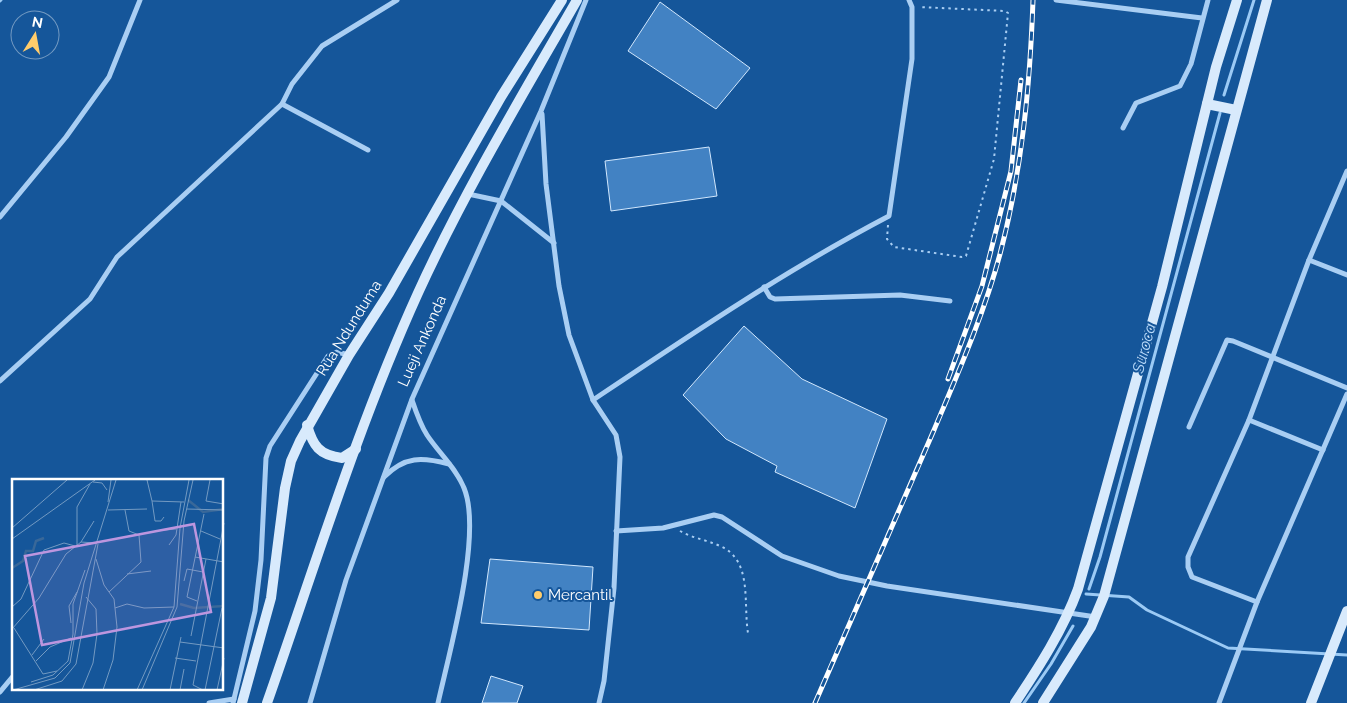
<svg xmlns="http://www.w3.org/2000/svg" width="1347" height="703" viewBox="0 0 1347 703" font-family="Raleway,sans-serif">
<rect width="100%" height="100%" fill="#15569a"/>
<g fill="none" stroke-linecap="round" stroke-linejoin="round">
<!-- stream -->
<g stroke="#9bcaf5" stroke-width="3">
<polyline points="0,1 1,0"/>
<polyline points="1224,95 1254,0"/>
<polyline points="1089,589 1100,557 1220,113"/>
<polyline points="1086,594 1129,597 1147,610 1228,648 1347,655"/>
<polyline points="1024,703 1051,664 1073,626"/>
</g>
</g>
<!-- building -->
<g fill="#4282c3" stroke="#d1e7fd">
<polygon points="660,2 750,68 716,109 628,51"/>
<polygon points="709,147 717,196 611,211 605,161"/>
<polygon points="744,326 802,379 887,419 855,508 775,472 777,466 726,439 683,395"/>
<polygon points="490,559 593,567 589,630 481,623"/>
<polygon points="491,676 523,686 517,703 482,703"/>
</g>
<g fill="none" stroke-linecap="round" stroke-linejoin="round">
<!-- path -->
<g stroke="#a9cef3" stroke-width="2" stroke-dasharray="2.5 4" stroke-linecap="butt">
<polyline points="888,225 887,239 894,247 962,257 966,256 994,159 1008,13 1005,11 919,7"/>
<path d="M680,531c12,7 27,9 40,15 33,14 23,57 28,87"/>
</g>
<!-- street -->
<g stroke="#a9cef3" stroke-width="5">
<polyline points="1056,0 1202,18"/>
<polyline points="282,104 368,150"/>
<polyline points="542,114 546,184 559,286 569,335 593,400 616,435 620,457 614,588 604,681 599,703"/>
<polyline points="1123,128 1136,103 1180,86 1191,64 1208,0"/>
<polyline points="468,194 501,201 554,243"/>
<polyline points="0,217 66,137 109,77 140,0"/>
<polyline points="1309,260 1347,275"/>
<polyline points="764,287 770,297 775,299 900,295 950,301"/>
<polyline points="0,381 90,299 117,257 282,104 292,84 322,46 397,0"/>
<path d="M412,400c4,12 8,24 15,35 12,18 29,33 37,53 19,46 -15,165 -26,215"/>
<path d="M593,400c97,-65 193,-130 296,-184l23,-157v-52l-3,-7"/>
<polyline points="1249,420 1323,450"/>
<polyline points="1189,427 1227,340 1233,341 1347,388"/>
<path d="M384,477c21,-21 38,-20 65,-13"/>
<polyline points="616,531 663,528 714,515 722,517 782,556 839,576 887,586 1096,617"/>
<polyline points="1257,602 1192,577 1188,567 1188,557 1249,420 1309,260 1347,171"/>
<polyline points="0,692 14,675"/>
<polyline points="209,703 234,699"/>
<polyline points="233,703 255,611 261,560 266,458 270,446 328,356 337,352 349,355"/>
<polyline points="310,703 346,580 412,399 541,111 586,0"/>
<polyline points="1219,703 1257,602 1347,394"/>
</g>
<!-- secondary -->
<g stroke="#d8eafc" stroke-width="10">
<polyline points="1207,104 1236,110"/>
<path d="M307,425c6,21 12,30 35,33l14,-9"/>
<polyline points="242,703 271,598 285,488 291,461 300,441 349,355 389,293 501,97 562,0"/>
<path d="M267,703c48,-137 91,-278 151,-410 46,-101 104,-197 159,-293"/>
<path d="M1015,703c24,-36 48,-73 63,-114l84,-302 54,-220 21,-67"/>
<polyline points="1043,703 1091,627 1104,596 1267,0"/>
<polyline points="1311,703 1347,611"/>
</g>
<!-- rail casing -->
<g stroke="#fff" stroke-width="5">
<g id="rail">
<polyline points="948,379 982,286 1011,171 1021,80"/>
<path d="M815,703c39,-91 80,-182 119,-273 24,-57 50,-116 66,-176 22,-84 30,-168 33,-254"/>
</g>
</g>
<!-- rail -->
<use href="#rail" stroke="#15569a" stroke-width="3" stroke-dasharray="9" stroke-linecap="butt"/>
</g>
<!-- markers -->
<circle fill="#ffcc6b" stroke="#15569a" stroke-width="2" cx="538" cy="595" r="5"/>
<g text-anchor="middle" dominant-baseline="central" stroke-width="4" stroke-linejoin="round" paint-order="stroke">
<!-- street labels -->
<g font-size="15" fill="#fff" stroke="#15569a">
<text transform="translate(349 328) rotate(-58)">Rua Ndunduma</text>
<text transform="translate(422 341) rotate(-66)">Lueji Ankonda</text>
</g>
<!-- poi labels -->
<g font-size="15" fill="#fff" stroke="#15569a" text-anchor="start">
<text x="548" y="595">Mercantil</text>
</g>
<!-- water labels -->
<g font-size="16" font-style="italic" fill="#b6d8f9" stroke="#15569a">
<text transform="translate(1144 348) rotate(-75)">Suroca</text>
</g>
</g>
<!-- overview -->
<g transform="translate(12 479)">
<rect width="211" height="211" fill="#15569a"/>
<path fill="none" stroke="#396899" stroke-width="2.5" d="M176,21l15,12 21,-3M0,89l11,-7 3,-10h7l3,-10 8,-3M168,125l14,4 30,-2"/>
<path fill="none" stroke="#739ac2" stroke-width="1" d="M135,1l5,21 32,1M198,1l-4,21 18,3M81,3l9,1 5,7M140,22l3,20h6l3,-4M96,23l3,-22M175,30l37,1M96,31l39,-1M0,49l55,-48M143,52l21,-2M189,52l19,8M0,60l83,-59M69,63l13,-21M65,66v-38l13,-23M157,66l7,-10 5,-33M183,78l29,5M84,80l8,26 10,14 3,28 -4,33 -10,30M115,95l24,-3M172,102l3,-12 16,3M97,113l32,-30 -2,-27 -10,-4 -4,-21M185,122l-10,-4 17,-83M0,128l9,-8 23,-49 20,-7 11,3M103,129l12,-4 17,4 30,-1M59,144l-2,-17 8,-14M2,149l29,46 14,-3M0,150l27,-31 27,-44 15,-12 14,1M179,157l15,-77M168,163l44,6M20,176l12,-16M163,179l21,3M24,182l14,-14 21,-9M19,203l22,-7 15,-14 5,-27v-30l12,-34M1,211l42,-12 15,-15 14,-80 32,-103M22,211l28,-9 14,-17 22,-120M70,211l11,-27 4,-29 -1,-25 -10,-12M125,211l37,-83 6,-79 9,-48M130,211l35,-83 7,-86 9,-41M158,211l11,-53M168,211l4,-21M191,211l-10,-5 31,-162M193,211l17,-82M205,211l7,-32"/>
<path fill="#bd96df" fill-opacity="0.15" stroke="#bd96df" stroke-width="2.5" d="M182,45l17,88 -169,33 -17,-89z"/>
<rect width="211" height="211" fill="none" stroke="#fff" stroke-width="2.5"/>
</g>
<!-- north arrow -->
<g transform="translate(35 35) rotate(11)"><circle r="24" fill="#15569a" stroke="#739ac2"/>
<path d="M0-4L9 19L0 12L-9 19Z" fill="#ffcc6b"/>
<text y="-8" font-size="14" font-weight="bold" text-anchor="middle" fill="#ffffff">N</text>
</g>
</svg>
